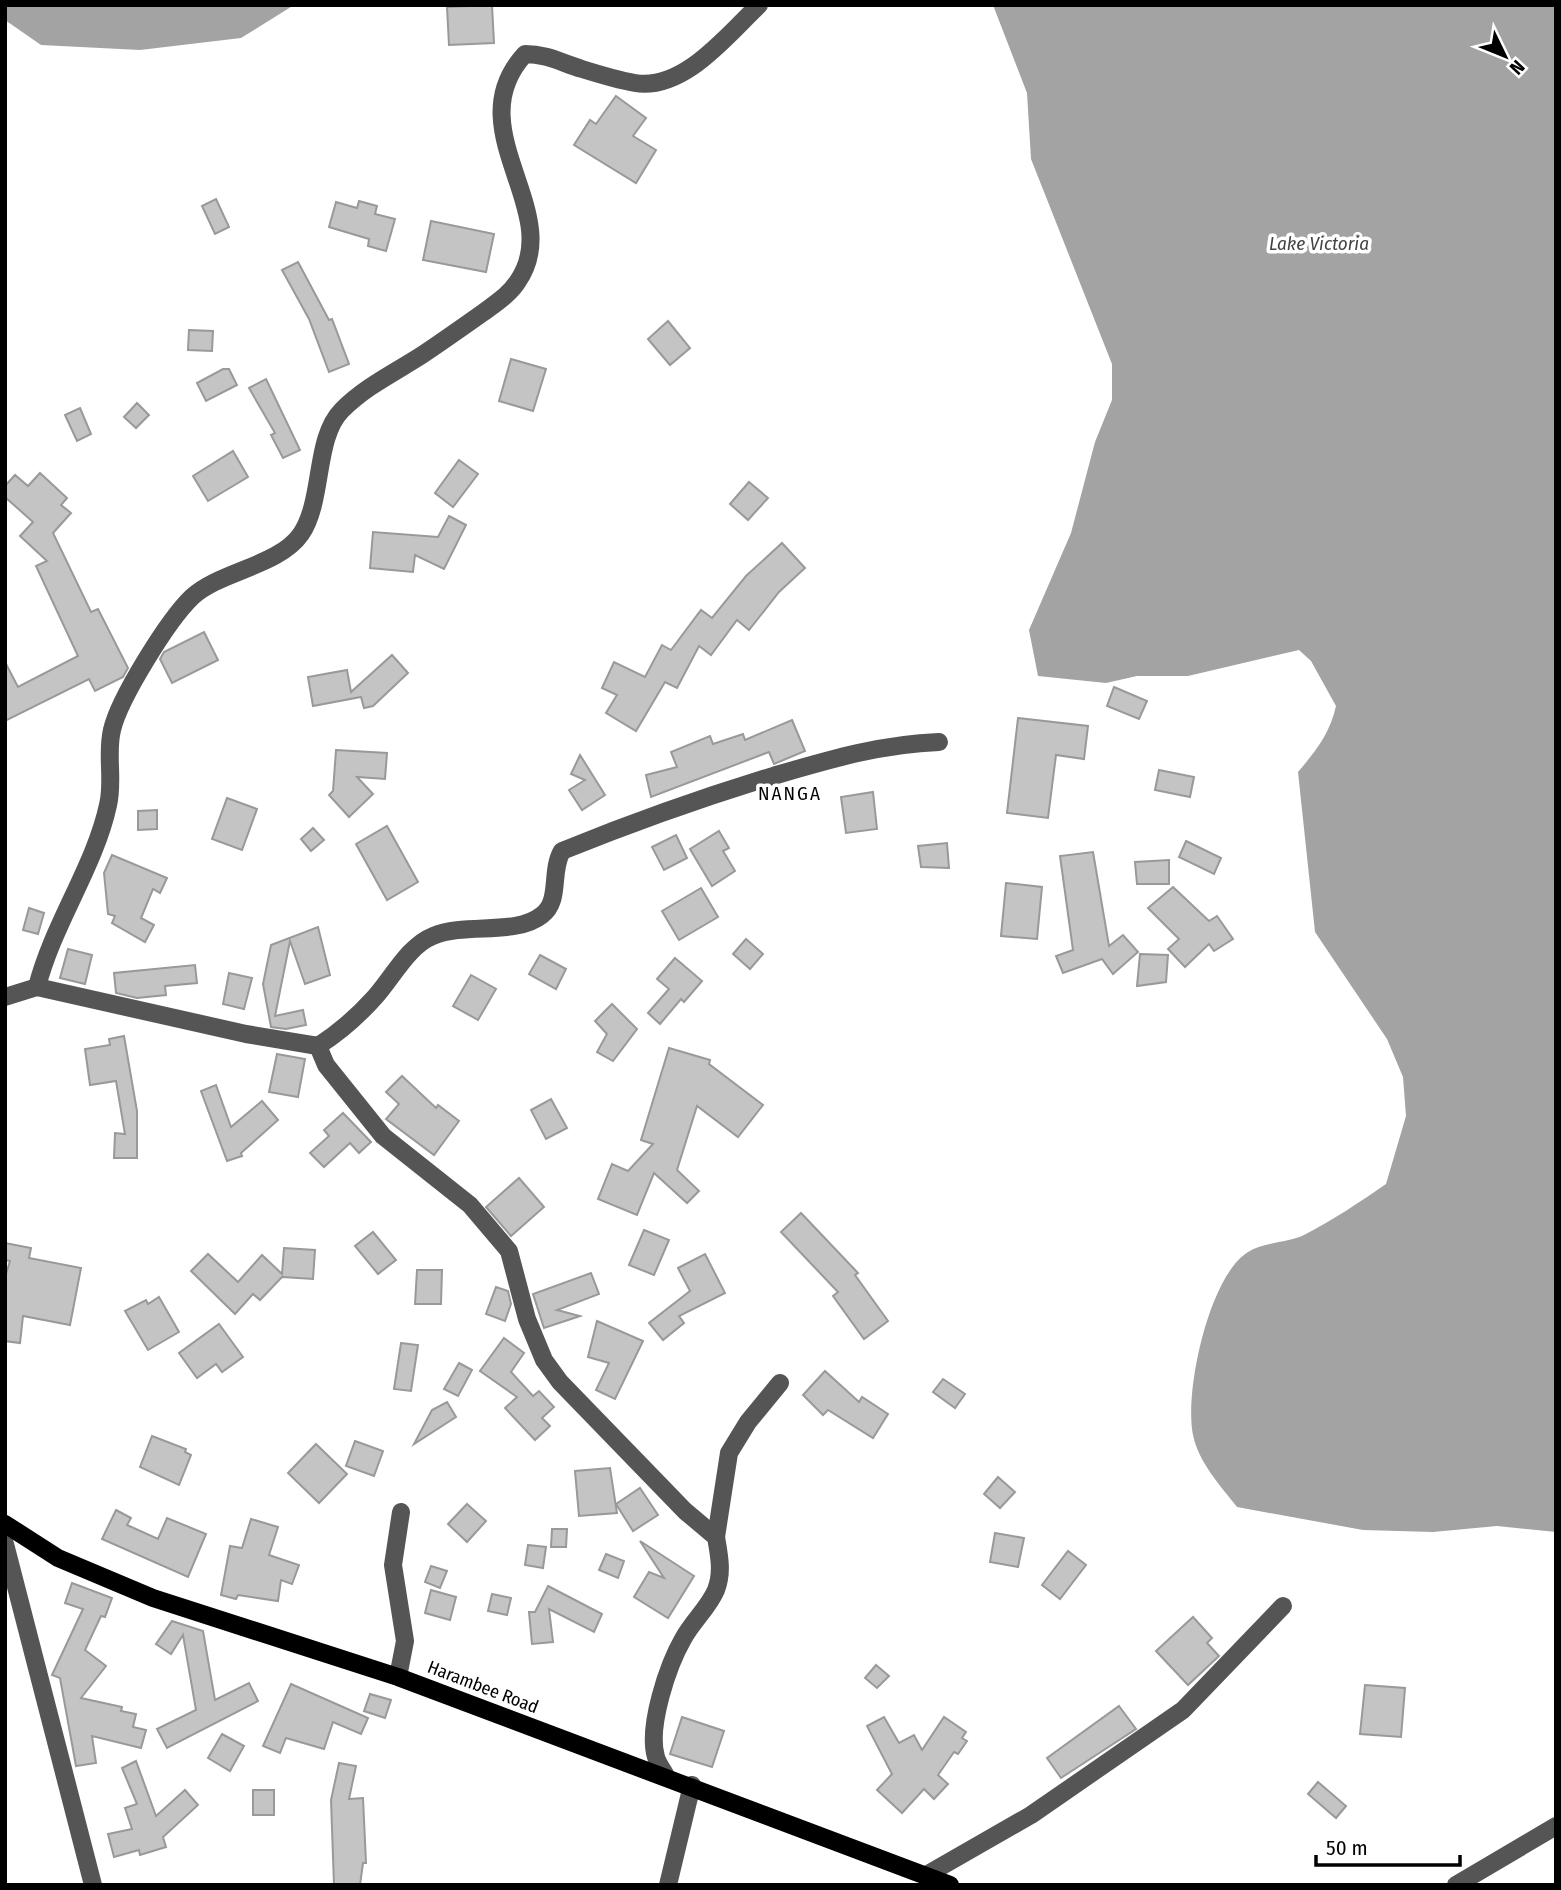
<svg xmlns="http://www.w3.org/2000/svg" width="1561" height="1890" viewBox="0 0 1561 1890" font-family="'Fira Sans Condensed',sans-serif">
<rect width="100%" height="100%" fill="#fff"/>
<!-- water -->
<g fill="#a3a3a3">
<polygon points="5,5 294,5 241,38 140,50 41,45 5,20"/>
<path d="M993,5h563v1527l-59,-6 -64,6 -70,-2 -126,-23c-17,-22 -38,-44 -44,-72 -9,-43 16,-159 55,-183 16,-10 39,-9 56,-17 29,-15 56,-33 82,-51l20,-68 -3,-39 -16,-38 -72,-107 -17,-160c18,-21 32,-39 38,-66l-25,-45 -12,-11 -111,26h-51l-31,7 -68,-7 -9,-46 42,-97 24,-91 17,-42v-36l-81,-205 -4,-66z"/>
</g>
<!-- building -->
<g fill="#c4c4c4" stroke="#999" stroke-width="2">
<polygon points="492,5 494,43 449,45 447,7"/>
<polygon points="616,96 646,118 633,136 656,150 636,183 574,145 590,120 596,124"/>
<polygon points="216,199 229,227 215,234 202,206"/>
<polygon points="359,201 377,206 375,214 395,219 386,251 368,246 369,239 329,227 336,202 357,208"/>
<polygon points="431,221 494,234 486,272 423,260"/>
<polygon points="298,262 329,320 332,319 349,364 329,372 309,319 282,270"/>
<polygon points="668,321 690,348 670,365 648,339"/>
<polygon points="189,330 213,331 212,351 188,350"/>
<polygon points="511,359 546,369 533,411 499,401"/>
<polygon points="223,369 229,369 237,385 206,401 197,383"/>
<polygon points="266,379 300,450 283,458 271,435 275,433 249,388"/>
<polygon points="137,403 149,415 136,428 124,417"/>
<polygon points="80,408 91,434 77,441 65,415"/>
<polygon points="233,451 248,477 208,501 193,476"/>
<polygon points="459,460 478,474 453,507 435,493"/>
<polygon points="40,473 67,498 61,505 71,513 53,533 91,612 98,609 128,668 123,677 95,691 89,679 5,721 5,662 18,687 78,656 36,566 47,561 20,536 33,522 5,497 5,486 15,475 28,486"/>
<polygon points="749,482 768,498 748,520 730,504"/>
<polygon points="449,516 466,525 444,569 415,555 413,572 370,568 373,532 438,537"/>
<polygon points="782,543 805,568 779,592 749,630 737,620 711,655 699,646 677,688 665,682 636,731 606,713 617,695 602,688 614,662 645,677 662,645 671,650 701,610 712,618 746,576"/>
<polygon points="204,632 218,660 172,683 160,659 164,652"/>
<polygon points="392,655 408,673 373,706 364,708 361,697 313,706 308,677 347,670 351,692"/>
<polygon points="1114,687 1147,701 1139,719 1107,706"/>
<polygon points="1018,718 1088,726 1084,759 1056,755 1048,818 1007,813"/>
<polygon points="792,720 805,751 774,764 769,752 651,797 646,775 677,767 671,752 710,736 713,744 743,734 745,740"/>
<polygon points="336,750 387,753 385,779 357,777 373,794 349,817 329,795 333,791"/>
<polygon points="580,755 605,795 582,810 569,790 585,780 571,774"/>
<polygon points="1159,770 1194,777 1190,797 1155,790"/>
<polygon points="873,792 877,829 846,833 841,797"/>
<polygon points="227,798 257,809 242,850 212,839"/>
<polygon points="157,810 157,829 138,830 138,811"/>
<polygon points="387,826 418,882 387,900 356,844"/>
<polygon points="313,828 324,840 311,851 301,839"/>
<polygon points="719,831 729,848 723,851 735,871 712,886 690,849"/>
<polygon points="676,835 687,858 664,870 652,847"/>
<polygon points="1186,841 1221,858 1214,874 1179,857"/>
<polygon points="947,843 949,868 921,867 918,846"/>
<polygon points="1093,852 1109,946 1123,935 1138,952 1113,974 1102,959 1063,973 1056,956 1073,950 1060,856"/>
<polygon points="112,855 167,878 160,893 153,889 141,918 154,925 145,942 112,923 115,916 108,914 104,873"/>
<polygon points="1169,860 1169,884 1137,884 1135,862"/>
<polygon points="1006,883 1042,887 1037,939 1001,936"/>
<polygon points="1173,887 1209,921 1217,916 1233,939 1214,951 1209,944 1185,967 1168,949 1179,939 1148,908"/>
<polygon points="701,888 718,917 679,940 662,911"/>
<polygon points="29,908 44,913 38,934 23,930"/>
<polygon points="318,927 330,975 305,984 290,941 275,1016 303,1010 306,1025 286,1029 271,1027 263,984 271,945"/>
<polygon points="746,939 763,954 750,969 733,954"/>
<polygon points="68,949 92,955 85,984 60,978"/>
<polygon points="1140,954 1168,955 1166,982 1137,986"/>
<polygon points="540,955 566,969 556,989 529,974"/>
<polygon points="675,958 702,981 684,1002 681,999 660,1024 648,1013 669,989 657,979"/>
<polygon points="195,965 197,983 165,986 166,995 137,998 116,993 114,973"/>
<polygon points="229,973 252,978 244,1009 223,1004"/>
<polygon points="471,975 496,989 478,1020 453,1006"/>
<polygon points="612,1004 637,1029 613,1061 597,1052 607,1034 595,1021"/>
<polygon points="124,1036 137,1111 137,1158 114,1158 115,1133 125,1134 116,1081 90,1085 85,1049 110,1045 109,1039"/>
<polygon points="669,1048 710,1060 709,1064 763,1105 738,1137 697,1106 677,1170 699,1191 687,1203 654,1173 637,1215 598,1199 612,1164 628,1171 653,1144 641,1140"/>
<polygon points="277,1054 305,1059 298,1097 269,1092"/>
<polygon points="402,1076 436,1108 438,1105 459,1121 434,1155 386,1119 399,1104 386,1092"/>
<polygon points="216,1085 231,1127 262,1101 278,1120 241,1153 242,1156 227,1161 201,1091"/>
<polygon points="551,1099 567,1128 546,1139 531,1110"/>
<polygon points="343,1113 371,1142 359,1153 350,1143 324,1167 310,1153 329,1136 324,1130"/>
<polygon points="519,1178 544,1207 511,1236 486,1207"/>
<polygon points="801,1213 858,1273 855,1275 888,1321 864,1339 833,1296 838,1292 781,1232"/>
<polygon points="644,1230 669,1240 654,1275 629,1265"/>
<polygon points="373,1232 396,1260 378,1274 355,1246"/>
<polygon points="5,1243 31,1248 29,1258 81,1268 70,1325 23,1316 20,1343 5,1341 5,1277 10,1261 5,1260"/>
<polygon points="284,1248 315,1250 313,1279 282,1277 260,1300 253,1294 235,1314 191,1271 208,1254 238,1282 262,1255 282,1274"/>
<polygon points="705,1254 725,1293 679,1316 684,1323 663,1340 649,1323 690,1291 678,1268"/>
<polygon points="417,1270 442,1270 441,1304 415,1304"/>
<polygon points="591,1273 599,1294 557,1310 580,1316 544,1328 533,1294"/>
<polygon points="496,1287 508,1291 511,1304 505,1321 486,1314"/>
<polygon points="159,1297 179,1332 148,1350 125,1311 146,1300 148,1304"/>
<polygon points="597,1321 643,1341 615,1399 596,1390 609,1363 588,1357"/>
<polygon points="219,1324 243,1357 222,1372 216,1364 197,1378 179,1353"/>
<polygon points="504,1338 524,1353 511,1372 533,1396 539,1391 554,1407 542,1418 550,1426 535,1440 505,1408 517,1397 480,1371"/>
<polygon points="401,1343 418,1345 411,1391 394,1389"/>
<polygon points="459,1363 472,1370 458,1396 444,1389"/>
<polygon points="825,1371 859,1402 862,1397 888,1414 873,1438 828,1410 823,1415 803,1395"/>
<polygon points="943,1379 965,1394 955,1408 933,1392"/>
<polygon points="447,1402 456,1417 414,1444 432,1410"/>
<polygon points="152,1436 186,1449 185,1452 191,1455 179,1485 140,1467"/>
<polygon points="355,1441 383,1451 374,1476 346,1466"/>
<polygon points="316,1444 347,1474 319,1503 288,1473"/>
<polygon points="610,1468 617,1513 579,1516 575,1471"/>
<polygon points="998,1477 1015,1492 1000,1508 984,1494"/>
<polygon points="640,1488 658,1515 633,1531 616,1504"/>
<polygon points="467,1504 486,1521 467,1542 448,1524"/>
<polygon points="116,1510 131,1518 127,1525 158,1539 167,1518 206,1534 188,1577 102,1539"/>
<polygon points="251,1519 278,1527 269,1555 299,1565 292,1584 281,1580 278,1601 238,1595 236,1599 221,1595 230,1546 242,1548"/>
<polygon points="552,1529 567,1529 566,1547 551,1547"/>
<polygon points="995,1533 1024,1538 1018,1567 990,1562"/>
<polygon points="640,1541 694,1576 668,1618 634,1597 649,1572 664,1578"/>
<polygon points="528,1545 546,1547 543,1568 525,1565"/>
<polygon points="1068,1551 1086,1565 1060,1599 1042,1585"/>
<polygon points="606,1554 624,1561 618,1578 599,1570"/>
<polygon points="431,1566 447,1571 440,1588 425,1582"/>
<polygon points="72,1583 112,1598 105,1617 101,1616 85,1650 106,1666 81,1698 122,1707 121,1711 136,1714 133,1727 146,1730 141,1748 92,1736 96,1763 76,1766 60,1678 52,1675 83,1609 65,1603"/>
<polygon points="548,1586 602,1614 594,1632 549,1609 553,1642 532,1644 529,1612 535,1612"/>
<polygon points="431,1590 456,1597 450,1620 425,1613"/>
<polygon points="492,1594 511,1598 507,1615 488,1611"/>
<polygon points="1193,1617 1212,1638 1207,1643 1219,1656 1188,1685 1156,1651"/>
<polygon points="172,1621 203,1631 215,1700 249,1683 258,1701 167,1748 157,1729 196,1710 183,1635 171,1654 156,1644"/>
<polygon points="876,1665 889,1676 877,1688 865,1678"/>
<polygon points="291,1684 368,1718 361,1734 333,1722 324,1749 286,1738 280,1753 263,1746"/>
<polygon points="1365,1685 1405,1688 1401,1737 1360,1734"/>
<polygon points="370,1694 391,1700 385,1718 364,1711"/>
<polygon points="1119,1706 1136,1729 1061,1778 1047,1758"/>
<polygon points="682,1717 724,1731 712,1767 670,1754"/>
<polygon points="884,1717 899,1743 914,1735 922,1750 944,1717 966,1732 962,1738 967,1741 958,1754 954,1752 938,1775 948,1784 934,1799 924,1789 902,1813 877,1790 892,1774 867,1726"/>
<polygon points="222,1734 244,1746 230,1771 208,1758"/>
<polygon points="136,1761 156,1816 185,1790 198,1805 163,1837 166,1847 140,1855 139,1850 114,1857 108,1834 132,1829 125,1808 137,1804 122,1768"/>
<polygon points="339,1763 356,1766 349,1799 363,1798 366,1863 363,1863 360,1885 334,1885 331,1800"/>
<polygon points="1318,1782 1346,1806 1336,1818 1308,1794"/>
<rect x="253" y="1790" width="21" height="25"/>
</g>
<g fill="none" stroke-linecap="round" stroke-linejoin="round">
<!-- minor -->
<g stroke="#555" stroke-width="18">
<path d="M37,987c16,-63 58,-121 71,-182 6,-24 -2,-51 4,-75 7,-31 56,-110 80,-133 28,-26 87,-31 109,-63 23,-34 13,-96 41,-124 24,-24 52,-37 80,-55 21,-14 42,-29 62,-43 12,-9 26,-18 34,-31 48,-70 -62,-152 7,-227 22,0 37,9 57,15 16,5 36,11 53,14 49,8 92,-48 124,-78"/>
<path d="M5,997l32,-10 209,47 72,12c22,-14 40,-30 57,-49 18,-20 33,-51 58,-61 33,-14 83,0 109,-21 19,-14 8,-44 20,-64 69,-28 139,-53 211,-75 55,-16 108,-32 166,-34"/>
<path d="M318,1046l8,19 57,71 87,69 39,46 18,68 17,41 16,22 125,129 31,26c3,18 7,35 0,53 -7,17 -24,32 -33,49 -15,26 -36,88 -27,118 2,7 7,13 10,19"/>
<polyline points="716,1537 729,1453 748,1422 780,1383"/>
<polyline points="5,1544 93,1885"/>
<polyline points="398,1677 405,1641 393,1565 401,1512"/>
<polyline points="928,1874 1031,1815 1183,1710 1283,1606"/>
<polyline points="668,1885 692,1785"/>
<polyline points="1456,1885 1556,1826"/>
</g>
<!-- major -->
<polyline stroke="#000" stroke-width="18" points="5,1524 58,1558 153,1598 398,1677 950,1885"/>
</g>
<g text-anchor="middle" dominant-baseline="central" stroke-width="7" stroke-linejoin="round" paint-order="stroke">
<!-- street labels -->
<g font-size="18" fill="#000" stroke="#fff">
<text transform="translate(483 1687) rotate(21)">Harambee Road</text>
</g>
<!-- water labels -->
<g font-size="19" font-style="italic" fill="#444" stroke="#fff">
<text x="1319" y="243">Lake Victoria</text>
</g>
<!-- neighbourhood labels -->
<g font-size="19" letter-spacing="2" fill="#000" stroke="#fff">
<text x="790" y="793">NANGA</text>
</g>
</g>
<!-- border -->
<rect width="1561" height="1890" fill="none" stroke="#000000" stroke-width="14"/>
<!-- north arrow -->
<g transform="translate(1505 56) rotate(133)" stroke="#ffffff" stroke-width="5" paint-order="stroke">
<path d="M0-5L12 26L0 18L-12 26Z" fill="#000000"/>
<text y="-10" font-size="19" font-weight="bold" text-anchor="middle" fill="#000000">N</text>
</g>
<!-- scale -->
<path d="M1316 1855v10h144v-10" fill="none" stroke="#000000" stroke-width="3.5"/>
<text x="1326" y="1855" font-size="21" fill="#000000" stroke="#ffffff" stroke-width="5" paint-order="stroke">50 m</text>
</svg>
